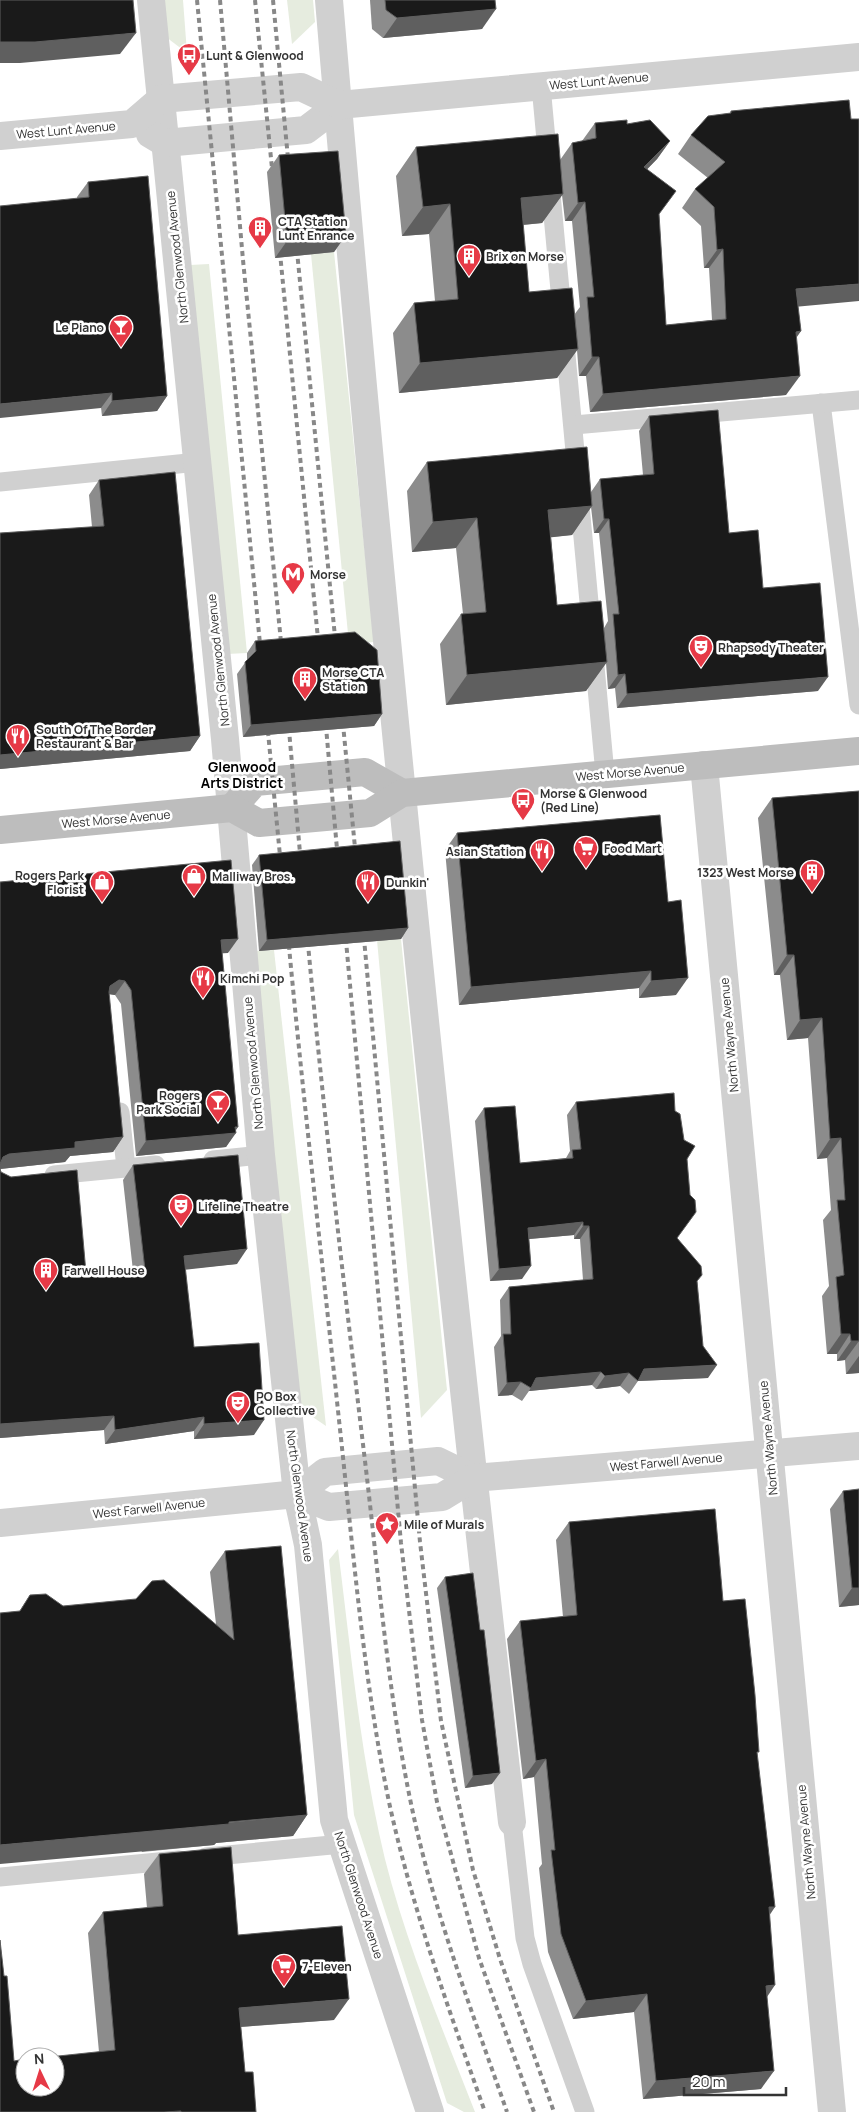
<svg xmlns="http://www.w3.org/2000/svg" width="859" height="2112" viewBox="0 0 859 2112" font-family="Manrope,sans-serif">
<rect width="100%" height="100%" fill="#fff"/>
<!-- green -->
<g fill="#e6ecdf">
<polygon points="162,0 183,0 187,53 166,37"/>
<polygon points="287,0 313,0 315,22 292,44"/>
<polygon points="334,252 374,642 349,644 311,254"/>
<polygon points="209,264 247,653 227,654 190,265"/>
<polygon points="401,939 447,1390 421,1418 377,940"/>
<polygon points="274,950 326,1426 298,1407 255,951"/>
<path d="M338,1549c12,95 21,191 41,284 20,95 61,189 96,279h-11l-17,-9 -93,-288 -25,-255z"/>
</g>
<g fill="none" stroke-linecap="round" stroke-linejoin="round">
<!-- lane -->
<g stroke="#d0d0d0" stroke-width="19">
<polyline points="541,86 605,774"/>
<polyline points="821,403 859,705"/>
<polyline points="574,425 859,400"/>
<polyline points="0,482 198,462"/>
<polyline points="120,1112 126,1168"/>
<polyline points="213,1160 261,1155"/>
<polyline points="54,1175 156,1165"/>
<polyline points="512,1822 525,1938 532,1964 585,2112"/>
<polyline points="206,1857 342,1844"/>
<polyline points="0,1877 179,1860"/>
</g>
<!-- street -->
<g stroke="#d0d0d0" stroke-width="28">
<polyline points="151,0 225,739 261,1155 297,1494 308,1545 334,1820 430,2112"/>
<path d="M329,0c51,608 114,1216 183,1822"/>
<polyline points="150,134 165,143 306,130 339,105"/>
<polyline points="0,136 132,124 161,99 301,87 339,105 859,57"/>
<polyline points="704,765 832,2112"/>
<polyline points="297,1494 325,1472 438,1461 473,1478"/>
<polyline points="0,1523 297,1494 329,1507 442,1497 473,1478 859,1446"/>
</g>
<!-- secondary -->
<g stroke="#bdbdbd" stroke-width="28">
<polyline points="232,808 255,782 365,772 402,793"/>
<polyline points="0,830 232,808 259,823 370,813 402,793 859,751"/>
</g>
<!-- rail -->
<g stroke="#888" stroke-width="4" stroke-dasharray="5 4" stroke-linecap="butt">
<polyline points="197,0 261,654"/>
<polyline points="220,0 243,260 282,652"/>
<polyline points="255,0 273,178"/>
<polyline points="273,0 289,169"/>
<polyline points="296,241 336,647"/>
<polyline points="279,243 319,649"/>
<polyline points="342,714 356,858"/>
<polyline points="325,716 338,860"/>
<polyline points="288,719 301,864"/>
<polyline points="267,722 281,866"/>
<polyline points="363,928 420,1542 441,1721 473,1870 500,1959 554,2112"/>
<polyline points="345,930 401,1543 422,1720 437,1802 479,1958 534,2112"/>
<path d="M307,933c16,176 37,352 58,528 14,117 23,236 48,352 22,102 60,201 94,299"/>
<path d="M288,936c15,161 34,323 51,484 14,127 24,257 50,382 23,106 60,208 96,310"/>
</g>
</g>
<!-- wall -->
<g fill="#8c8c8c" fill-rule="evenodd">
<polygon points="370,0 495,0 482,29 383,38 372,29"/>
<path d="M731,111l67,196 3,24 -5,6 -10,58 -196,17 -4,-36h-7l-2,-26 -20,28 -158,15 -6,-60 21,-30 21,-2 -6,-67 -27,2 -6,-60 20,-29 144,13 12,-17 10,-2 13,-18 32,1 43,17 -13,18 -10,10 12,46 7,110 46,-5 -3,-52h-5l-3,-42 -19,-18 13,-19 13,-11 -30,-24 13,-19 39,-22zM562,195l3,26h7l8,86 -6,8 -45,-23 -6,-67 19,-2z"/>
<polygon points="279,155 346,235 334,252 275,258 267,172"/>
<polygon points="88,182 167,396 157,411 102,416 77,197"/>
<path d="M649,416l80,117 34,55 55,103 -201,17 -2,-20 -7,1 -2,-26 -20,28 -140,14 -6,-61 21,-30h2l-7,-66 -44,4 -5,-61 20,-29 164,30 9,-13 43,-4 -4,-44zM591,507l3,26h5l9,88 -4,7 -47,-23 -6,-68 21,-2z"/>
<polygon points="99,480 200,736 190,751 0,769 0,533 92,527 89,495"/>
<polygon points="255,641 382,714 374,726 243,737 237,674 247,660 247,653"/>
<polygon points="859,791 859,1373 846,1374 845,1360 837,1361 837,1354 827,1354 822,1296 829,1286 823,1220 831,1210 827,1158 817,1159 808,1038 787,1040 780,975 774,975 758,818 772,798"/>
<polygon points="660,815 676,995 639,998 639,988 459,1005 445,850 457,833"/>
<polygon points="259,855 408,928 401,939 259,951 252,865"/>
<polygon points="0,882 228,953 222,953 236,1131 226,1147 136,1156 121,1004 115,995 109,994 123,1137 113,1152 70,1156 65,1162 0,1169"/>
<polygon points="576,1102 675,1111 687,1159 677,1238 697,1281 703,1346 708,1378 638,1381 629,1394 620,1386 596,1389 592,1385 529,1391 522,1401 512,1395 498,1396 494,1347 501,1336 500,1300 509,1287 583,1280 580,1239 574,1239 574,1235 529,1239 522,1279 490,1281 475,1121 484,1108 520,1163 566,1158 570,1151 567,1115"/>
<polygon points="133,1165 237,1264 185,1269 194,1347 254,1435 194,1439 194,1431 105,1444 104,1430 0,1438 0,1169 1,1172 86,1273 133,1271 123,1180"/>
<polygon points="843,1491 859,1605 839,1607 830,1509"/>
<polygon points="569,1522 723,1601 757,1755 770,1915 767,1997 761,2089 643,2099 634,2012 573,2019 548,1952 539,1868 542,1864 534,1777 523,1779 507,1639 520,1621 563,1617 556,1540"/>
<polygon points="225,1551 307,1815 293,1836 216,1843 214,1845 142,1852 19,1612 30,1595 63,1606 216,1624 210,1572"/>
<polygon points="445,1577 492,1784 465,1788 437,1588"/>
<polygon points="159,1854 238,1935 334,2020 241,2027 245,2072 256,2112 0,2112 4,1976 14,2061 99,2052 88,1933 103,1912 147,1908 144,1874"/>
</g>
<!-- shaded-wall -->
<g fill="#5f5f5f">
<polygon points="496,9 482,29 383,38 397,18"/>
<polygon points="136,33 120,54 20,63 0,63 0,42"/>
<polygon points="670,141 657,159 631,186 644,167"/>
<polygon points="563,194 542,223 500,227 521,198"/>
<polygon points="585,202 572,221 565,221 578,203"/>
<polygon points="450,204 429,234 402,236 423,207"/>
<polygon points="346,235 334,252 275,258 287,241"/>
<polygon points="723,249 709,268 704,268 717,250"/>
<polygon points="859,284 859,301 783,308 796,289"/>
<polygon points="801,331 788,350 796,332"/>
<polygon points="578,349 557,378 399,393 420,363"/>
<polygon points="592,357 599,357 586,376 579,376"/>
<polygon points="800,376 786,395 590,412 603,394"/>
<polygon points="112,393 101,408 0,418 0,404"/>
<polygon points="167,396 157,411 102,416 112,401"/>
<polygon points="592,506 572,535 527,540 548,510"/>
<polygon points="477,518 456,548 412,552 433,522"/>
<polygon points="604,519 609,519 599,533 594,533"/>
<polygon points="607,662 586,691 446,705 467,675"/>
<polygon points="625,674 615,688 608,689 618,675"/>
<polygon points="828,677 818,691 617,708 627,694"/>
<polygon points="382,714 374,726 243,737 251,725"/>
<polygon points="200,736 190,751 0,769 0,755"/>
<polygon points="408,928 401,939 259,951 267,940"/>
<polygon points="238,939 228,953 211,954 221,940"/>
<polygon points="787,955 794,955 780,975 774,975"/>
<polygon points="651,971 639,988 459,1005 471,987"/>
<polygon points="688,978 676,995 639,998 651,981"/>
<polygon points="119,980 125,981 115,995 108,994 110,986"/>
<polygon points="822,1018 808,1038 787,1040 800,1020"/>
<polygon points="238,1127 234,1133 236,1133 226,1147 136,1156 146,1141"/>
<polygon points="123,1137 113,1152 70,1156 65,1162 0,1169 0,1161 3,1157 9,1154 75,1142"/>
<polygon points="841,1138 827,1158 817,1159 830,1139"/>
<polygon points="583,1222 574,1235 518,1240 528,1228"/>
<polygon points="583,1226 589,1226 580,1239 574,1239"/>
<polygon points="247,1249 237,1264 174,1271 184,1256"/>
<polygon points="531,1266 522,1279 490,1281 499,1269"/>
<polygon points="841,1334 850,1334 837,1354 827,1354"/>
<polygon points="851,1341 859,1341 845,1360 837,1361"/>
<polygon points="859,1356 859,1373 846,1374"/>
<polygon points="717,1365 708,1378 638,1381 644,1369"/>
<polygon points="601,1372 592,1385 529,1391 536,1378"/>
<polygon points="629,1373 620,1386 596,1389 605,1376"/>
<polygon points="521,1382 512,1395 498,1396 507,1383"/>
<polygon points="114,1416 104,1430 0,1438 0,1424"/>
<polygon points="204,1417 194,1431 105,1444 115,1430"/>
<polygon points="264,1420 254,1435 194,1439 204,1424"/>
<polygon points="852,1588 859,1588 859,1605 839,1607"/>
<polygon points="546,1759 534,1777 523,1779 536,1761"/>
<polygon points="500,1773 492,1784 465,1788 473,1776"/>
<polygon points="307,1815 293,1836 216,1843 214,1845 0,1864 0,1845"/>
<polygon points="769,1907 775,1907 763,1925"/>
<polygon points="775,1985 763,2003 766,1986"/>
<polygon points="647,1994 634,2012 573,2019 586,2001"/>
<polygon points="349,1999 334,2020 225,2028 239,2008"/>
<polygon points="774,2071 761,2089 643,2099 656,2081"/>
</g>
<!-- building -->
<g fill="#1a1a1a" stroke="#5f5f5f">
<polygon points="0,0 133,0 136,33 35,42 0,42"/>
<polygon points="385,0 495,0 496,9 397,18 386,10"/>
<polygon points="849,100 851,119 859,119 859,284 796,289 801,331 796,332 800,376 603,394 599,357 592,357 587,297 594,297 585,202 578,203 572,143 596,138 595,123 627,120 627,124 650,120 670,141 644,167 676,191 659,214 666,325 726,319 723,249 717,250 714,207 695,189 725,162 691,135 708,116 731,113 731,111"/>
<polygon points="558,134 563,194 521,198 529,292 572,288 578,349 420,363 414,303 458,299 450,204 423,207 416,147"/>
<polygon points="338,151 346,235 287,241 279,155"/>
<polygon points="148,176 167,396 112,401 112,393 0,404 0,206 89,197 88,182"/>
<polygon points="718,410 729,533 758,530 763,588 820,583 828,677 627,694 625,674 618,675 613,614 619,614 609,519 604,519 600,479 654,474 649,416"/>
<polygon points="587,447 592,506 548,510 557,605 601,601 607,662 467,675 461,614 486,612 477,518 433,522 427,462"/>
<polygon points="175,472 200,736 0,755 0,533 104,526 99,480"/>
<polygon points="355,632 377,650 382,714 251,725 245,662 256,651 255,641"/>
<polygon points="859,791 859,1341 851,1341 850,1334 841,1334 836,1277 844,1275 837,1200 845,1200 841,1138 830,1139 822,1018 800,1020 794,955 787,955 772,798"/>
<polygon points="660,815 668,902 681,900 688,978 651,981 651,971 471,987 457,833"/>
<polygon points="400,841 408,928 267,940 259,855"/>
<polygon points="231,860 238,939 221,940 238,1127 235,1127 236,1133 146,1141 131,990 125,981 119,980 110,986 109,992 123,1137 75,1142 75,1148 9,1154 3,1157 0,1164 0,882"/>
<polygon points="674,1093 675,1111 680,1114 684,1140 695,1146 687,1159 690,1195 695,1200 696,1212 677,1238 701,1266 702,1275 697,1281 703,1346 717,1365 644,1369 638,1381 629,1373 605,1376 601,1372 536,1378 531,1388 521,1382 507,1383 503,1334 511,1334 509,1287 593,1279 589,1226 583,1226 583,1222 528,1228 531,1266 499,1269 484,1108 515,1106 520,1163 573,1158 572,1150 581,1149 576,1102"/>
<polygon points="238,1155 247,1249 184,1256 194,1347 259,1343 264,1420 204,1424 204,1417 115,1430 114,1416 0,1424 0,1169 1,1172 11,1177 77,1170 86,1273 145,1270 133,1165"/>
<polygon points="859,1489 859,1588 852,1588 843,1491"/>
<polygon points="715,1509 723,1601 745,1599 755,1695 759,1752 757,1752 775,1907 769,1907 775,1985 766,1986 774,2071 656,2081 647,1994 586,2001 561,1934 551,1850 555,1850 546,1759 536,1761 520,1621 577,1615 569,1522"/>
<polygon points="281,1546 307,1815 229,1822 229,1824 0,1845 0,1613 20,1611 30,1595 46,1594 63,1606 136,1599 152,1581 164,1580 234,1640 225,1551"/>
<polygon points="473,1573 480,1630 484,1630 500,1773 473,1776 445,1577"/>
<polygon points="231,1847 238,1935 342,1926 349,1999 239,2008 245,2072 253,2072 256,2112 181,2112 181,2111 164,2112 0,2112 0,1940 4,1976 7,1976 14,2061 25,2059 25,2087 55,2087 55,2057 49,2057 115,2050 103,1912 163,1906 159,1854"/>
</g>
<!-- icons -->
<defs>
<g id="bus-pin" transform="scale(1.25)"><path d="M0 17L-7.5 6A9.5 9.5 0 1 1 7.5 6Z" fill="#e63946" stroke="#fff"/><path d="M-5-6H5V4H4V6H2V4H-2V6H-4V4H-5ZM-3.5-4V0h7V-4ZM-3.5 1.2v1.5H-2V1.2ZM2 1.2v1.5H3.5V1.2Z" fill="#fff"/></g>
<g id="building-pin" transform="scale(1.25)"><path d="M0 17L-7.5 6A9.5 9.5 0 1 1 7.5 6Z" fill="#e63946" stroke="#fff"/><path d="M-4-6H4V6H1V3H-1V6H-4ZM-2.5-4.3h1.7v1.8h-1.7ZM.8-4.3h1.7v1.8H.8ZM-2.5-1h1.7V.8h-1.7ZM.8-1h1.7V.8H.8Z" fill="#fff"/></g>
<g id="bar-pin" transform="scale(1.25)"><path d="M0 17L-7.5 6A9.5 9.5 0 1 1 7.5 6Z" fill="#e63946" stroke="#fff"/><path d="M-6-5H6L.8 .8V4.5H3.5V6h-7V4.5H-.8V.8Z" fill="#fff"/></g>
<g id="metro-pin" transform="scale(1.25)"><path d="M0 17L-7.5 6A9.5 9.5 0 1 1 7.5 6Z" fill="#e63946" stroke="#fff"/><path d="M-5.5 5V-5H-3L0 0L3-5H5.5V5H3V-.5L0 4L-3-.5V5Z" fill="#fff"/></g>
<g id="theatre-pin" transform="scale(1.25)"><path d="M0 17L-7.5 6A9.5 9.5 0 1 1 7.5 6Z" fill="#e63946" stroke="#fff"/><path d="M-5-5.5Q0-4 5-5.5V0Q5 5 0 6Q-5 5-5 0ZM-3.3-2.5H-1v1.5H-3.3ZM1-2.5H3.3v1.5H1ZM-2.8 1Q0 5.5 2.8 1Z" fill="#fff"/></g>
<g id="restaurant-pin" transform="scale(1.25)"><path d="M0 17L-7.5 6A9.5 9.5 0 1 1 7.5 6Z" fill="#e63946" stroke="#fff"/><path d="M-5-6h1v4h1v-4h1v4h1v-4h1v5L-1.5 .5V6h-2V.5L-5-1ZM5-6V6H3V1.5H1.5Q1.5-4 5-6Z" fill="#fff"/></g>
<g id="supermarket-pin" transform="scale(1.25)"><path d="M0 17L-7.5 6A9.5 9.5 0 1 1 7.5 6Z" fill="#e63946" stroke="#fff"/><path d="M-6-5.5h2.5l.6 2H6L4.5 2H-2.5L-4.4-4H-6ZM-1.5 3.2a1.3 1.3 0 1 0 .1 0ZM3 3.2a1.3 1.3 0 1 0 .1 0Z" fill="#fff"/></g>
<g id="shop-pin" transform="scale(1.25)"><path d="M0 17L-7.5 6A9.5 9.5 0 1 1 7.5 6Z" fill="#e63946" stroke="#fff"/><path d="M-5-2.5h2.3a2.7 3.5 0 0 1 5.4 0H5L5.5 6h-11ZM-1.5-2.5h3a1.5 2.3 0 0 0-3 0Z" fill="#fff"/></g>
<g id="sight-pin" transform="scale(1.25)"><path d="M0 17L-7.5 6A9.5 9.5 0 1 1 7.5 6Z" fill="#e63946" stroke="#fff"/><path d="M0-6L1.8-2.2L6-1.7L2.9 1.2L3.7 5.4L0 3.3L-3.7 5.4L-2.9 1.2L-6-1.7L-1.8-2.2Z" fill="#fff"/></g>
</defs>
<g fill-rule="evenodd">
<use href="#bus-pin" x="189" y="55"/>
<use href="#building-pin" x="260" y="228"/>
<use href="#building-pin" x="469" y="256"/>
<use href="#bar-pin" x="121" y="327"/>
<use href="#metro-pin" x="293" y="574"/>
<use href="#theatre-pin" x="701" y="647"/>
<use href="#building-pin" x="305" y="679"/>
<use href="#restaurant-pin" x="18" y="736"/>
<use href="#bus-pin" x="523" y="800"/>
<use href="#supermarket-pin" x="586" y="848"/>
<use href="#restaurant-pin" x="542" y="851"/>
<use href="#building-pin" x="812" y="872"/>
<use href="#shop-pin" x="194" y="876"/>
<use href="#shop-pin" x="102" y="882"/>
<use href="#restaurant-pin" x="368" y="882"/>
<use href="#restaurant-pin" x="203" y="978"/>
<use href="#bar-pin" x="218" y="1102"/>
<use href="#theatre-pin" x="181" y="1206"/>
<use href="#building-pin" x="46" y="1270"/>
<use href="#theatre-pin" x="238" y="1403"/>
<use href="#sight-pin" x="387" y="1524"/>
<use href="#supermarket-pin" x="284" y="1966"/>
</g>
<g text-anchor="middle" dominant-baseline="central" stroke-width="5" stroke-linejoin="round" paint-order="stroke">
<!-- poi labels -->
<g font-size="12" font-weight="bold" fill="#333" stroke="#fff" text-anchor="start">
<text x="206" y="55">Lunt &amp; Glenwood</text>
<text x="278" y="221">CTA Station<tspan x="278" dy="14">Lunt Enrance</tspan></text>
<text x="486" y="256">Brix on Morse</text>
<text x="104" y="327" text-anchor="end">Le Piano</text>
<text x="310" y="574">Morse</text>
<text x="718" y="647">Rhapsody Theater</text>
<text x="322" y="672">Morse CTA<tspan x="322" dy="14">Station</tspan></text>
<text x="36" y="729">South Of The Border<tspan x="36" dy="14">Restaurant &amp; Bar</tspan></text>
<text x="540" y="793">Morse &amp; Glenwood<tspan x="540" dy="14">(Red Line)</tspan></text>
<text x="604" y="848">Food Mart</text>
<text x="524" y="851" text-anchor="end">Asian Station</text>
<text x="794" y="872" text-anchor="end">1323 West Morse</text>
<text x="84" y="875" text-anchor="end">Rogers Park<tspan x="84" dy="14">Florist</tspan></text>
<text x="212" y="876">Malliway Bros.</text>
<text x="386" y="882">Dunkin'</text>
<text x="220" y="978">Kimchi Pop</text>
<text x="200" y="1095" text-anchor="end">Rogers<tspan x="200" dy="14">Park Social</tspan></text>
<text x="198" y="1206">Lifeline Theatre</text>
<text x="64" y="1270">Farwell House</text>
<text x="256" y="1396">PO Box<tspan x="256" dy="14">Collective</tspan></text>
<text x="404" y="1524">Mile of Murals</text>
<text x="302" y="1966">7-Eleven</text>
</g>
<!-- street labels -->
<g font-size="12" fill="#333" stroke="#fff">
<text transform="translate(599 81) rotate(-5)">West Lunt Avenue</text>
<text transform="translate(66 130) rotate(-5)">West Lunt Avenue</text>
<text transform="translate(177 257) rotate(-96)">North Glenwood Avenue</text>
<text transform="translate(218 660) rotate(-96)">North Glenwood Avenue</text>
<text transform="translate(630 772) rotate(-5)">West Morse Avenue</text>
<text transform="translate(116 819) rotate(-5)">West Morse Avenue</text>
<text transform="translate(729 1035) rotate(-95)">North Wayne Avenue</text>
<text transform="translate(253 1063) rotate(-95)">North Glenwood Avenue</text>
<text transform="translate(768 1438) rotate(-95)">North Wayne Avenue</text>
<text transform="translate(666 1462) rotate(-5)">West Farwell Avenue</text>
<text transform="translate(300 1496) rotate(82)">North Glenwood Avenue</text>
<text transform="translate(149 1508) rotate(-6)">West Farwell Avenue</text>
<text transform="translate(806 1842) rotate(-95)">North Wayne Avenue</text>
<text transform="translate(359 1895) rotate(72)">North Glenwood Avenue</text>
</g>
<!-- neighbourhood labels -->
<g font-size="14" font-weight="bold" fill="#000" stroke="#fff">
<text x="242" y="766">Glenwood<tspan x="242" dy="16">Arts District</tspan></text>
</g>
</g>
<!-- north arrow -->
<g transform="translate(40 2072) rotate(356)"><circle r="24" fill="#ffffff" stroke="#adadad"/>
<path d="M0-4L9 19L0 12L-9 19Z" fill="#e63946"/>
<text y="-8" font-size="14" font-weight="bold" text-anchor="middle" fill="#333333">N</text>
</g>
<!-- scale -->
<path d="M684 2087v8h102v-8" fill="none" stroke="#333333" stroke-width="2.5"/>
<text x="692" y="2087" font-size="15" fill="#333333" stroke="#ffffff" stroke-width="4" paint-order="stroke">20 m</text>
</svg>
